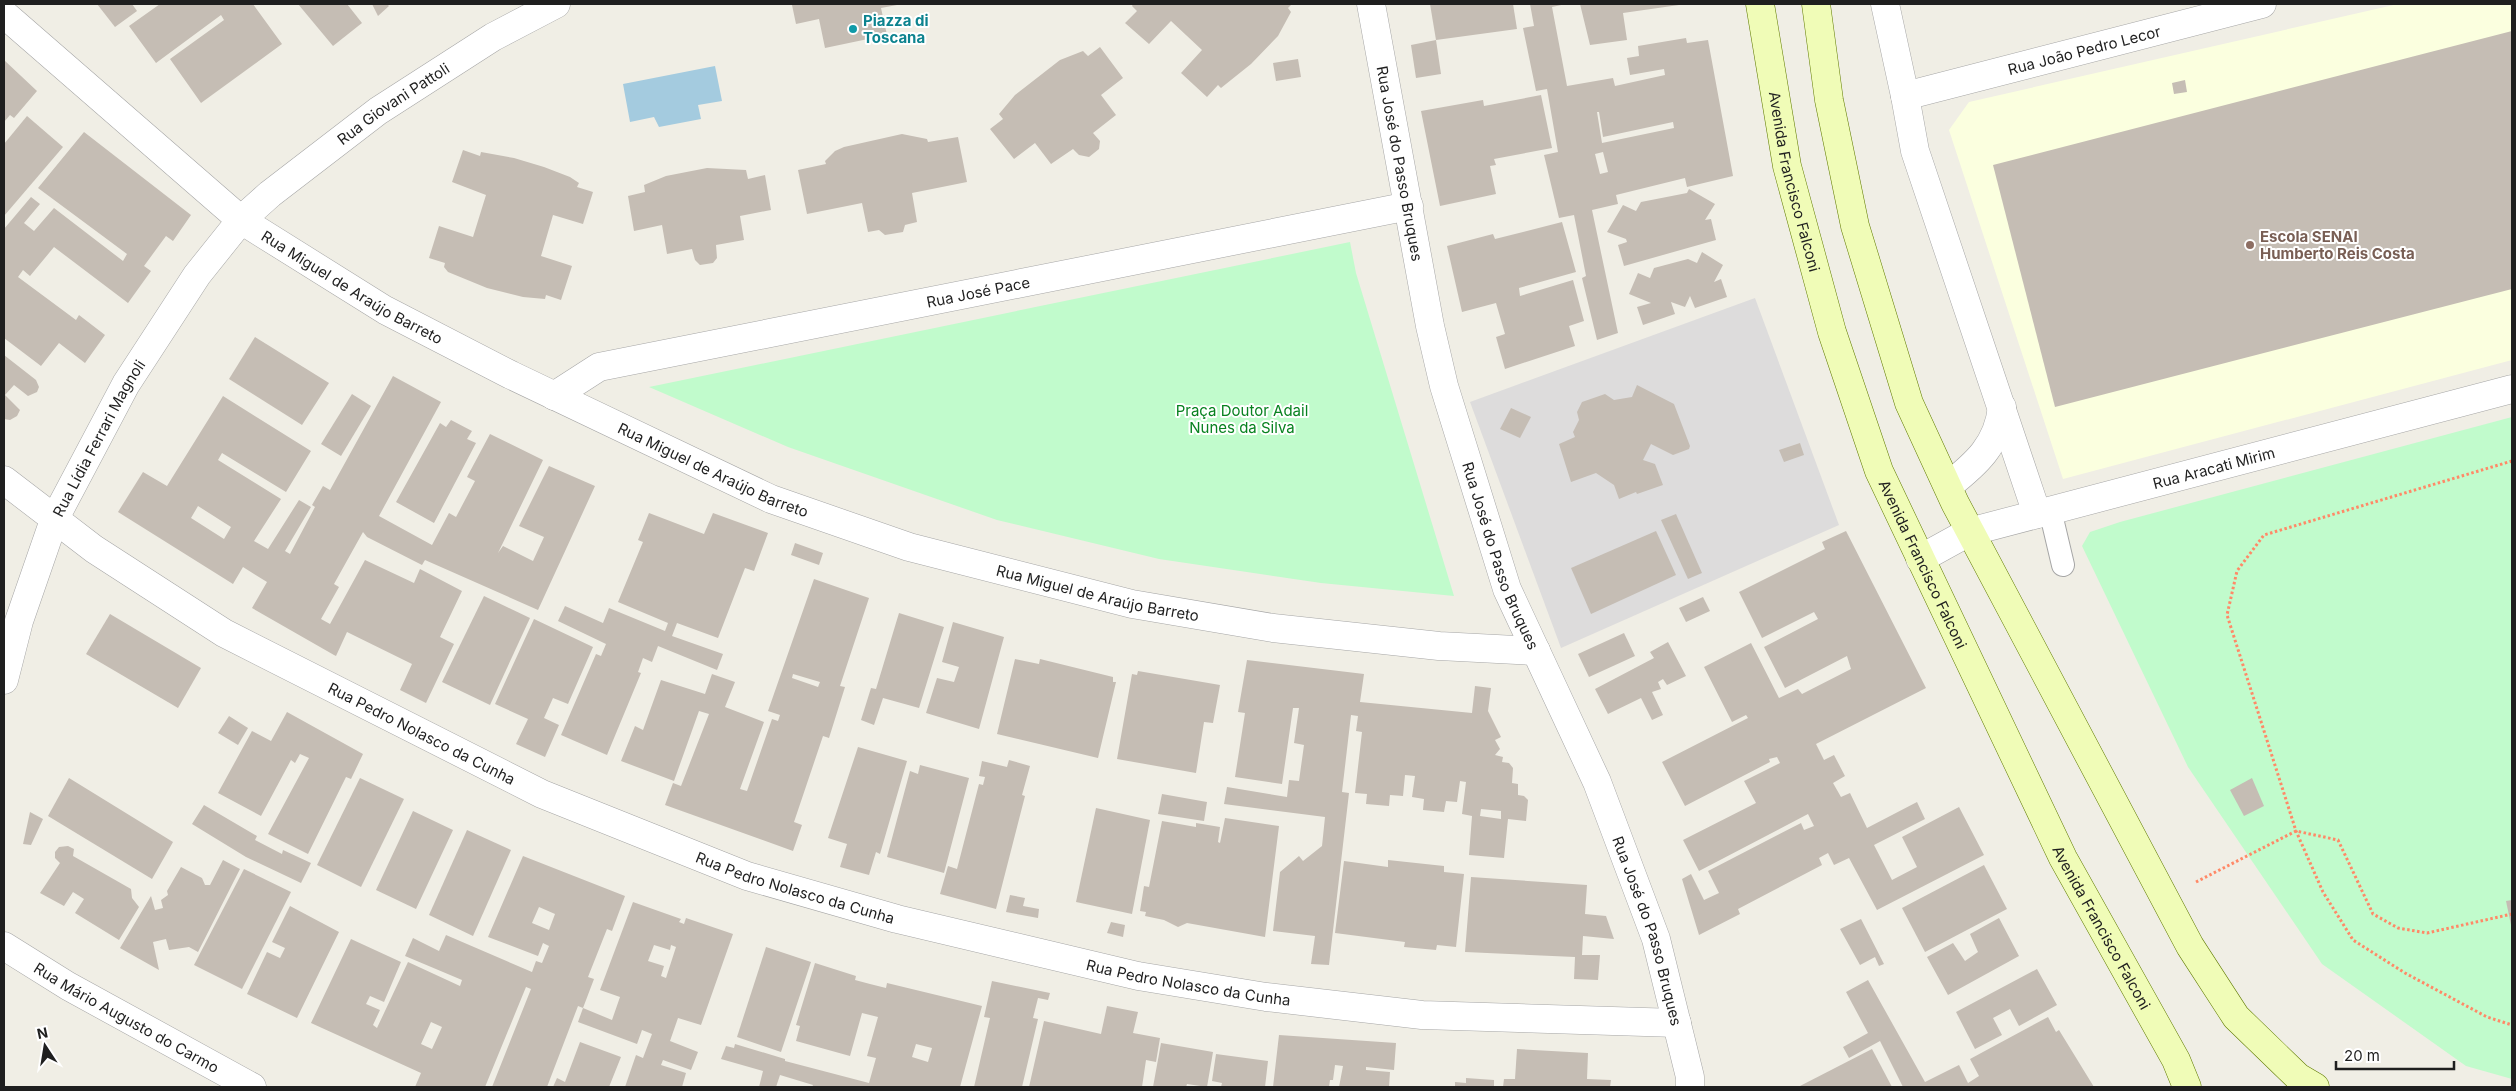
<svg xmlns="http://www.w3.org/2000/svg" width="2516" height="1091" viewBox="0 0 2516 1091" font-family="Inter,sans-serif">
<rect width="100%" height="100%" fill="#f0eee5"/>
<!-- residential -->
<polygon fill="#dddcdc" points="1755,298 1839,525 1561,648 1470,402"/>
<!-- education -->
<polygon fill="#fbffdf" points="2398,4 2512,4 2512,360 2063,479 1949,130 1969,102"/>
<!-- park -->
<g fill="#c1fbcc">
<polygon points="1350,242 1356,273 1454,596 1321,583 1159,559 997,520 788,447 649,387"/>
<polygon points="2512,417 2512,1079 2466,1066 2322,964 2188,767 2082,546 2090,532 2120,522"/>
</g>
<!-- water -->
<polygon fill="#a4cbdf" points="715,66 722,101 698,105 701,119 659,127 654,117 630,122 623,84"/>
<!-- building -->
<g fill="#c5bdb4" fill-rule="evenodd">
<polygon points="97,4 132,4 137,11 115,27"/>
<polygon points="160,4 253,4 282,44 201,103 170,59 224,20 221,15 156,63 129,26"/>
<polygon points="298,4 347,4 362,23 333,46"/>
<polygon points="372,4 387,4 389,6 378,16"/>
<polygon points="798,4 897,4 897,5 881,8 887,35 825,48 819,19 796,24 792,5"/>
<polygon points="1133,4 1292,4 1288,8 1291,12 1278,36 1251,64 1221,88 1218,85 1207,97 1181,73 1202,50 1171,21 1149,44 1125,23 1137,11 1132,6"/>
<polygon points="1430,4 1513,4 1517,29 1436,40"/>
<path d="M1530,4h36l-14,3 15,79 46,-8 2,8 50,-11 -1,-6 -34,6 -3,-17 12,-2 -1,-10 48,-8 1,5 21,-3 25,136 -46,11 -2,-9 -69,17 2,9 -26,6 26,123 -21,7 -15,-62 4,-2 -12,-61 -15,3 -15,-63 14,-3 -11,-63 -11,2 -13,-63 11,-2zM1597,112h2l4,25 70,-15 1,6 -72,15zM1603,152l5,20 -8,2 -5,-20z"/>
<polygon points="1580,4 1679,4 1679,5 1623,13 1627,40 1590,45"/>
<polygon points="2512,31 2512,289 2055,407 1993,165"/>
<polygon points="1436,40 1441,74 1416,78 1411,45"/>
<polygon points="1100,47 1123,78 1101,95 1116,115 1093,133 1100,141 1099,149 1089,157 1079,155 1073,149 1051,164 1035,143 1014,159 990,129 1003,119 999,114 1015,95 1060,60 1083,51 1088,56"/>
<polygon points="1298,59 1301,77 1276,81 1273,63"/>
<polygon points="4,60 37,91 14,118 10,115 4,122"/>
<polygon points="2185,80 2187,92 2174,94 2172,83"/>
<polygon points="1541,95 1552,148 1494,159 1496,165 1490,166 1496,194 1440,206 1421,111 1483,100 1484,106"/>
<polygon points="27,116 63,147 4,216 4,144"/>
<polygon points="84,132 191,215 173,241 166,236 144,266 151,271 128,303 54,247 30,276 23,270 18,277 76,320 79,315 105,335 85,363 59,343 41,366 4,338 4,229 31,197 40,204 24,223 34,231 54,208 123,261 127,254 38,188"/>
<polygon points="902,134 927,139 928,142 958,137 967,182 912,193 917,222 905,225 903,232 885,235 879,230 868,232 862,203 807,214 798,170 826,164 825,161 835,151 844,147"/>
<polygon points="463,150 480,156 481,152 514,158 544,167 570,177 579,183 577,187 593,192 583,224 553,215 541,256 572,266 561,300 546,295 545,299 523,297 487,288 448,272 444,267 445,263 429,258 439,226 473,237 486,195 452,182"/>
<polygon points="707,168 746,170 748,179 765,175 771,210 740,216 744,240 716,245 717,258 713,263 700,265 695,260 692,249 667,254 662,225 634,231 628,196 645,192 644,185 666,176"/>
<polygon points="1689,189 1715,204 1705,220 1711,219 1716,240 1624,266 1618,245 1627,242 1626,239 1607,232 1623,205 1636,211 1641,202 1687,193"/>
<polygon points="1562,222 1576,272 1519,288 1520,296 1573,280 1584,321 1569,326 1575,346 1505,369 1496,337 1505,334 1496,303 1462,312 1447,246 1493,234 1495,239"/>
<polygon points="1702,252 1723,265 1714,282 1721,279 1727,297 1695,308 1690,296 1685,307 1671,302 1675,314 1643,325 1637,307 1651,303 1629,294 1638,273 1650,278 1654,268 1688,259 1697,263"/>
<polygon points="255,337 329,383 302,425 229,379"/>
<polygon points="4,355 36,380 39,387 37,392 28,396 14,385 5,395 20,410 17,416 10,420 4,419"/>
<path d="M393,376l48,26 -62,114 53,29 17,-32 7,4 19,-36 -8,-4 23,-43 53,26 -45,93 5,-7 30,15 11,-24 -25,-11 30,-60 46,20 -57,124 -113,-50 -3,5 -55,-28 -4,-5 -29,52 5,3 -18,32 9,5 35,-64 49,23 6,-14 42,22 -22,46 14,7 -28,59 -26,-13 12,-26 -65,-32 -11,24 -2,-1 -82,-47 15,-26 -24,-15 -10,17 -115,-72 25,-40 24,14 56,-90 88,55 -25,41 -64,-39 -4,7 63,39 -27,42 14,8 31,-49 12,7 -26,44 5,3 25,-47 -3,-2 11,-19 7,4zM198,506l33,21 -7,12 -33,-21z"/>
<polygon points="1637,385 1674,404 1690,446 1689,449 1673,455 1651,444 1643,460 1655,464 1663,485 1637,494 1636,492 1619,499 1614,485 1596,473 1571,482 1559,444 1575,437 1573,432 1579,420 1577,412 1582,402 1605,394 1614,400 1632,397"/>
<polygon points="352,394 371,406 341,456 321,444"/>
<polygon points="1511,408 1531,417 1520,438 1500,429"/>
<polygon points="451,420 472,431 467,439 476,443 434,523 396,502 440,423 446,427"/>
<polygon points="1800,443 1804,455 1784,462 1779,450"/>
<polygon points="649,513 704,534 713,513 768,533 754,571 745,568 718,638 677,623 672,636 723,654 717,670 658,646 652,662 643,658 638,672 641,673 607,755 561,735 596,654 601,656 606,644 558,621 565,606 603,623 609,608 665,631 668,623 618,602 643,542 638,540"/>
<polygon points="1676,514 1702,573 1688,579 1661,520"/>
<polygon points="1656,531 1676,575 1591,614 1571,568"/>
<polygon points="1846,531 1926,688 1816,744 1824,760 1834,755 1845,776 1833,783 1841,797 1850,793 1867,828 1917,802 1925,819 1874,845 1892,880 1917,867 1902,837 1959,807 1984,855 1877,910 1849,858 1834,865 1828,853 1819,858 1822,865 1738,909 1740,914 1699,935 1682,879 1691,874 1704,900 1719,893 1708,871 1801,823 1804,830 1814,826 1808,814 1699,871 1683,840 1756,803 1744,781 1780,763 1777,757 1769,759 1770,762 1685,806 1662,762 1748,718 1746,715 1732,722 1704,667 1751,643 1779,698 1798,689 1802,694 1851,669 1847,656 1785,688 1764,647 1818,619 1814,612 1762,638 1739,592 1825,549 1822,542"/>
<polygon points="795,543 823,553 819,565 791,555"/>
<path d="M814,579l55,19 -29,88 5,1 -16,51 -6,-2 -29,86 8,3 -9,26 -128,-46 8,-22 8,3 28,-72 -10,-3 -25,70 -53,-20 14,-35 8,4 18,-50 44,14 7,-20 23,8 -10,25 39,15 -24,67 7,2 25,-72 6,2 2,-6 -12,-4zM793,674l27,8 -2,5 -26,-9z"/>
<polygon points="484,596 530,618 490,705 442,682"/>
<polygon points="1703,597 1710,611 1686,622 1679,608"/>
<polygon points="899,613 944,627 919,708 883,698 874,725 861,720 871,688 876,689"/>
<polygon points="110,614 201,668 178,708 86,654"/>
<polygon points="534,619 593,647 568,704 553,698 544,718 559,725 545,757 516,744 528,719 495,704"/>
<polygon points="953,622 1004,637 979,729 926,713 937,678 954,682 959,667 942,662"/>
<polygon points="1624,633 1635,656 1589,677 1578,654"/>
<polygon points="1668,642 1686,676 1667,685 1663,679 1658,682 1661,689 1652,692 1663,715 1652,720 1641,698 1608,714 1595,689 1654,658 1650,652"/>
<polygon points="1015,659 1039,664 1040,659 1113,677 1113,682 1116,682 1098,758 997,734"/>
<path d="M1247,660l117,14 -4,28 112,11 3,-27 16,2 -3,23 13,26 -6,3 5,9 -5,6 8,2 -1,5 7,1 4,5 -1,15 6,1v11l6,1 4,4 -2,21 -18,-2 -4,39 -35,-3 3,-39 -10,-2 4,-32 -6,-1 -3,21 -11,-1 -2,11 -21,-2 1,-11 -12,-2 3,-21 -10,-1 -2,21 -13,-1 -1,11 -23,-2 1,-10 -12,-1 7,-61 -6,-1 2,-15 -7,-1 -9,77 7,1 -20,172 -18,-1 4,-28 -42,-5 7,-59 19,-16 4,5 19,-15 3,-29 -101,-13 3,-17 60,10 2,-17 10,1 5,-36 -10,-2 5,-35h-6l-11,76 -47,-7 10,-64 -7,-1zM1481,809l20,2v8l-21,-3z"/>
<polygon points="1138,671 1220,685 1213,723 1204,722 1196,773 1117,759 1132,674 1137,675"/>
<polygon points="287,712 363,754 351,779 346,777 308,854 268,834 309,758 300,754 295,763 291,760 261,816 218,793 252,731 271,741"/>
<polygon points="229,716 248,728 238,745 218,733"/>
<polygon points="858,747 907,761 880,854 876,852 869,875 840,867 847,844 828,838"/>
<polygon points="1009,760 1030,766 1022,795 1025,796 996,909 940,894 948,866 957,869 979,784 983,785 985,777 979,776 982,761 1007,767"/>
<polygon points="920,765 969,778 944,873 887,857 910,771 918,774"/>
<polygon points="69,778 173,842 152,879 48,816"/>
<polygon points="360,778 404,799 361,887 317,865"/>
<polygon points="2252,778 2264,806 2244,816 2230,790"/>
<polygon points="1162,794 1207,802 1204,821 1158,814"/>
<polygon points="204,805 257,836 255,840 282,854 283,850 311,863 301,883 246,857 192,824"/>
<polygon points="1096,808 1150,820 1132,914 1076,902"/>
<polygon points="413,811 453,830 416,909 376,890"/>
<polygon points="30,812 43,819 31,845 23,844"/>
<polygon points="1225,818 1279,826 1265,937 1187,923 1178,927 1164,920 1145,916 1146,912 1140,911 1144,886 1149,887 1162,821 1196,827 1196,823 1220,827 1218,842 1220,843"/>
<polygon points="467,830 511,850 473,936 429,915"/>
<polygon points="68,846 74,849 73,856 131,889 132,898 139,907 119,940 75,913 84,899 73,892 64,906 40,893 60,863 55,858 55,852 59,847"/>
<path d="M523,856l102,40 -13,35 -5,-2 -19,48 6,2 -11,29 -5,-2 -31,81h-55l39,-98 -5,-2 -41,100h-70l6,-14 -110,-50 40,-84 50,23 -17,40 -14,-6 -4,8 14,6 -7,15 4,3 31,-66 52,24 2,-6 -57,-24 8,-18 26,13 7,-16 86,37 4,-11 6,2 7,-17 -6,-3 -5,13 -50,-19zM539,907l16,7 -6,16 -17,-7zM431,1022l11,5 -10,22 -11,-5z"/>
<polygon points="223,860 240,869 198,952 189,947 169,950 166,939 153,942 159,970 120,948 151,896 155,910 163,908 161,900 168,895 167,891 181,867 202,878 205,885 210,885"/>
<polygon points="1388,860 1444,866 1444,872 1464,874 1456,947 1437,945 1436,950 1404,947 1405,942 1335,933 1344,861 1388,867"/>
<polygon points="1984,865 2007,909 1925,952 1902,908"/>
<polygon points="244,869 291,892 242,989 194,965"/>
<polygon points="1471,877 1587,885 1585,914 1606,916 1614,939 1583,936 1582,955 1600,955 1598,980 1574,979 1575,957 1465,952"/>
<polygon points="1010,895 1025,898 1023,906 1039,909 1038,918 1006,912"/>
<polygon points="2512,900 2512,925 2511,925 2506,901"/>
<path d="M633,902l48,17 -2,3 5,2 2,-6 47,16 -32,91 -23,-7 -8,23 28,11 -7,18 -28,-10 -2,5 25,8 -4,14h-57l11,-32 7,3 9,-24 -10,-4 -5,14 -59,-22 5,-14 29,12 8,-23 -20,-7zM654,945l16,5 1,-5 5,2 -10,31 -5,-2 3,-10 -16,-5z"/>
<polygon points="290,906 339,932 297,1018 247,994 267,952 280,958 285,948 272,942"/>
<polygon points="1999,918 2019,956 1948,995 1927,957 1953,943 1965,961 1978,952 1970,934"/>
<polygon points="1861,919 1884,964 1879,966 1875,957 1860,965 1840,929"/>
<polygon points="1111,922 1125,925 1123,937 1107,933"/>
<polygon points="766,947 811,962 781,1052 737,1037"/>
<path d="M815,963l41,13 -1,4 15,4 16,4 1,-5 95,23 -22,81h-148l1,-2 -33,-10 -4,12h-17l4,-16 -42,-12 5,-13 8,2 1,-4 50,15v2l84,22 7,-25 -9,-2 11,-39 -16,-4 -12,43 -54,-15 4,-15 -4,-1zM916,1044l16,4 -4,14 -16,-5z"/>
<polygon points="2037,969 2057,1005 2019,1026 2010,1009 1993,1018 2002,1035 1975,1049 1956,1012"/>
<polygon points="1868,980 1925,1082 1959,1065 1968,1083 1979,1076 1970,1059 2048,1017 2056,1032 2059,1030 2094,1087 1903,1087 1880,1041 1849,1058 1843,1047 1868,1033 1846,992"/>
<polygon points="992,981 1050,993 1048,1000 1038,998 1033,1018 1038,1019 1022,1087 974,1087 990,1018 984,1017"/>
<polygon points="1107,1006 1138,1012 1133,1033 1160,1038 1156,1062 1146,1060 1142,1087 1029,1087 1044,1021 1101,1034"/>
<polygon points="1279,1035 1396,1043 1394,1070 1366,1067 1366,1070 1390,1072 1389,1087 1339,1087 1343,1066 1335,1065 1333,1080 1330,1080 1329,1087 1273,1087"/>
<polygon points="580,1042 621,1057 609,1087 553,1087 557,1078 565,1082"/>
<polygon points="1161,1043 1213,1052 1207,1087 1187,1084 1186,1087 1153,1087"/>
<polygon points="1517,1049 1588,1053 1587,1079 1611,1080 1610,1087 1503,1087 1504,1079 1515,1079"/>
<polygon points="1872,1049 1892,1087 1798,1087"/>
<polygon points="1216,1054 1268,1061 1265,1087 1221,1087 1222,1083 1212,1081"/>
<polygon points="1466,1078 1494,1080 1494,1087 1455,1087 1455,1082 1466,1083"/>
</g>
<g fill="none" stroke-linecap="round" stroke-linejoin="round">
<!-- service casing -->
<g stroke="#a6a6a6" stroke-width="24">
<polyline id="service" points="2050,510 2063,565"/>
</g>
<!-- minor casing -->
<g stroke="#a6a6a6" stroke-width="29">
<g id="minor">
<path id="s1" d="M1371,4l59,322 14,60 63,203 90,193 59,157 34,138v10"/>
<polyline points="1885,4 1905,96 1915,151 2037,514"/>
<path id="s2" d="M4,14l237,206 144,90 126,65 260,124 138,48 223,57 141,24 166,18 97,5"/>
<path id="s3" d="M1905,96l357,-92"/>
<path id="s4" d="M554,396l45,-29 810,-161"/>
<path id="s5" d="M4,480l90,69 130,84 318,161 205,82 150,43 241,57 128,21 156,18 255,8"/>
<path d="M1948,486c28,-22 50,-41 54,-79"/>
<path id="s6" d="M1920,559l49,-27 543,-143"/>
<path id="s7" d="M4,680l15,-59 35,-101 72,-136 71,-109 44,-55 29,-26 108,-83 115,-74 63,-33"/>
<path id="s8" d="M4,946l64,40 184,101"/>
</g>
</g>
<!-- secondary casing -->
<g stroke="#607b01" stroke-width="29">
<g id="secondary">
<path id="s9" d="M1760,4l27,162 45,166 47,139 184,387 113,202 11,27"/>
<polyline points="1816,4 1829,100 1855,226 1909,403 1955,503 2190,946 2236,1017 2298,1077 2315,1087"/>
</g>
</g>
<!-- path -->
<g stroke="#ff8967" stroke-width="3" stroke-dasharray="2.5 2.5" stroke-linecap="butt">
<polyline points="2512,461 2264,535 2237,571 2227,615 2296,831 2323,892 2353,940 2405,973 2487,1017 2512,1025"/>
<polyline points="2196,882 2296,831 2338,840 2373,914 2398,928 2427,933 2512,914"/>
</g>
<!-- service -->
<use href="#service" stroke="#fff" stroke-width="22"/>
<!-- minor -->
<use href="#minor" stroke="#fff" stroke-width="28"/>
<!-- secondary -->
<use href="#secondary" stroke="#f0fcb7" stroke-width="28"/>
</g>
<!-- markers -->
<circle fill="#0f9aa8" stroke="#fff" stroke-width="2" cx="853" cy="29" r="5"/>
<circle fill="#8d6e63" stroke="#fff" stroke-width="2" cx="2250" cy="245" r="5"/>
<g text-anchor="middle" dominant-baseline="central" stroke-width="4" stroke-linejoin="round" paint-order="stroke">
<!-- culture labels -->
<g font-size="15" font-weight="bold" fill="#0d838f" stroke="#fff" text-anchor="start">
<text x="863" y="20">Piazza di<tspan x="863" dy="17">Toscana</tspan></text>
</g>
<!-- street labels -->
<g font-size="15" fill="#1f1f1f" stroke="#fff">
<text stroke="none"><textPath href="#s3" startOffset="185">Rua João Pedro Lecor</textPath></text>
<text stroke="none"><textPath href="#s7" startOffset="714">Rua Giovani Pattoli</textPath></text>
<text stroke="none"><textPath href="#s1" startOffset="162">Rua José do Passo Bruques</textPath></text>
<text stroke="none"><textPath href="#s9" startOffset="181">Avenida Francisco Falconi</textPath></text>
<text stroke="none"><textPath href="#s2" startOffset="444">Rua Miguel de Araújo Barreto</textPath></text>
<text stroke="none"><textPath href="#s4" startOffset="440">Rua José Pace</textPath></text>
<text stroke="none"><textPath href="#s7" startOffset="261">Rua Lídia Ferrari Magnoli</textPath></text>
<text stroke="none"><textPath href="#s6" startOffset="309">Rua Aracati Mirim</textPath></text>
<text stroke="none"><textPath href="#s2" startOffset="849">Rua Miguel de Araújo Barreto</textPath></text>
<text stroke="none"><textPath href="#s1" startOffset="568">Rua José do Passo Bruques</textPath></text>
<text stroke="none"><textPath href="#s9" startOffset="586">Avenida Francisco Falconi</textPath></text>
<text stroke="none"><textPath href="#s2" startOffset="1254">Rua Miguel de Araújo Barreto</textPath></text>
<text stroke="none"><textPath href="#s5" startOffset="490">Rua Pedro Nolasco da Cunha</textPath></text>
<text stroke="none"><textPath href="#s5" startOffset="895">Rua Pedro Nolasco da Cunha</textPath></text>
<text stroke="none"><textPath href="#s9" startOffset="991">Avenida Francisco Falconi</textPath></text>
<text stroke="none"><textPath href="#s1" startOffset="972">Rua José do Passo Bruques</textPath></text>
<text stroke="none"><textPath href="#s5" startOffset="1300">Rua Pedro Nolasco da Cunha</textPath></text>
<text stroke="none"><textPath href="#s8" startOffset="142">Rua Mário Augusto do Carmo</textPath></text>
</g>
<!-- education labels -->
<g font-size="15" font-weight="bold" fill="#785e54" stroke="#fff" text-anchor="start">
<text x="2260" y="236">Escola SENAI<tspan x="2260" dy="17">Humberto Reis Costa</tspan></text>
</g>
<!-- park labels -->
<g font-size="15" fill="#088220" stroke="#fff">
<text x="1242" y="410">Praça Doutor Adail<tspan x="1242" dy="17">Nunes da Silva</tspan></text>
</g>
</g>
<!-- border -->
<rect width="2516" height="1091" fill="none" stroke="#1f1f1f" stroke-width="10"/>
<!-- north arrow -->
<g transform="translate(45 1046) rotate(348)" stroke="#ffffff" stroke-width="4" paint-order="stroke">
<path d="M0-4L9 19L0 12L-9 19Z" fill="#1f1f1f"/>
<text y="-8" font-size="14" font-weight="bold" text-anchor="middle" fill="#1f1f1f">N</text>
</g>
<!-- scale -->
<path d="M2336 1061v8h118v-8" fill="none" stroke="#1f1f1f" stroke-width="2.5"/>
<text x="2344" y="1061" font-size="15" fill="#1f1f1f" stroke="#ffffff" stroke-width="4" paint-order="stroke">20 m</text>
</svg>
